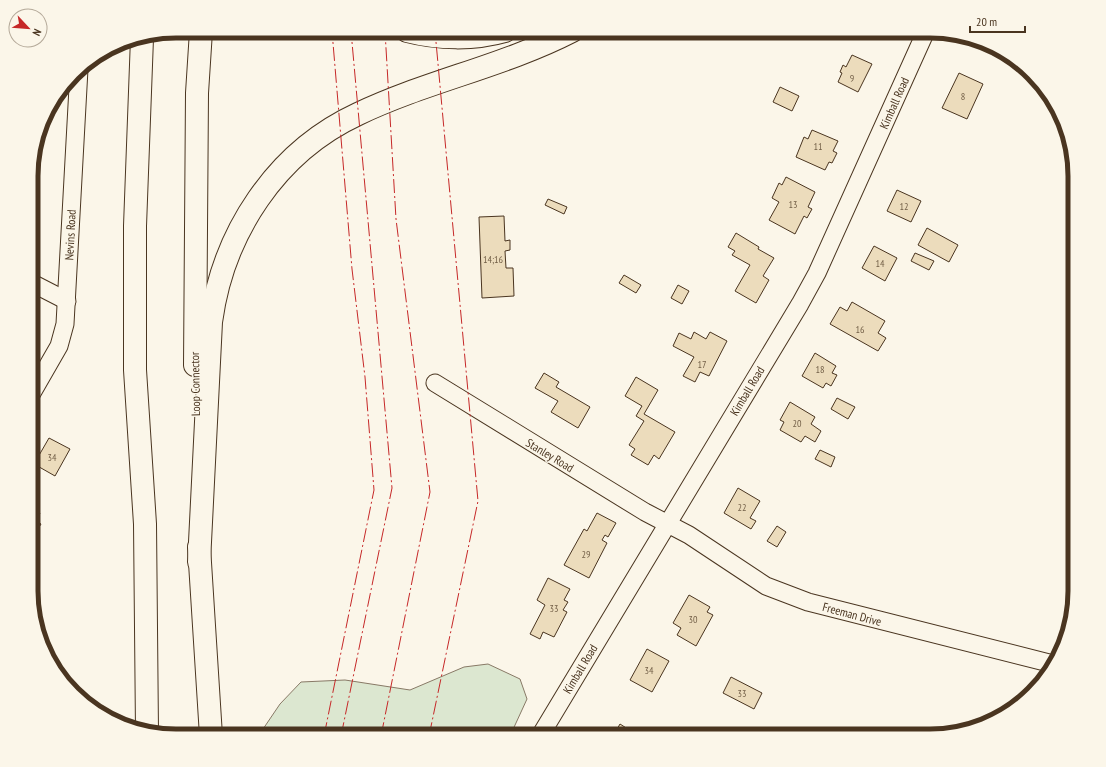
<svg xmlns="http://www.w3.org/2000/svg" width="1106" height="767" viewBox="0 0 1106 767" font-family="'PT Sans Narrow',sans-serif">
<rect width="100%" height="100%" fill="#fbf6e9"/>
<!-- green -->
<polygon fill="#dce7d0" stroke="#887966" points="488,664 520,679 527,699 510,736 262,736 261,732 280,704 301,682 345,680 410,690 464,667"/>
<!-- building -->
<g fill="#ecdcbc" stroke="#4a3520">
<polygon points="852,55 872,64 858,92 838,82 842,73 840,72 843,65 846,67"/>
<polygon points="959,73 983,84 967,119 942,108"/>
<polygon points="780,87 799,96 792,111 773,102"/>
<polygon points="812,130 838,141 833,151 837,153 832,163 829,162 825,170 796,157 804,137 808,139"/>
<polygon points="786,177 815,192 808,207 812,209 807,218 804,216 795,234 769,220 779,202 772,198 779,183 782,185"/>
<polygon points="897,190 921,201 911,222 887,211"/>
<polygon points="548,199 567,207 564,214 545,205"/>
<polygon points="504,216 505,241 510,240 510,250 505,251 506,268 513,268 514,296 482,298 479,217"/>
<polygon points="927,228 958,245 949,262 918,245"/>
<polygon points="736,233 759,247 758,249 774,258 763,276 769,280 756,303 735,291 750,265 732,255 735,251 728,247"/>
<polygon points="874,246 897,258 885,281 862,268"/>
<polygon points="915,253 934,261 929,270 911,261"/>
<polygon points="624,275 641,285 636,293 619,283"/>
<polygon points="678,285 689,291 682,304 671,298"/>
<polygon points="852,302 885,321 878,333 886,338 878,351 830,324 840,307 847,311"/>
<polygon points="694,332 706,339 710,332 727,341 709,376 700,372 695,382 683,376 694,357 673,346 679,333 691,339"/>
<polygon points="815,353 836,366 832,373 837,375 831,386 826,383 823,388 802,376"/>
<polygon points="544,373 559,382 556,387 590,407 578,428 551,412 558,401 535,388"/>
<polygon points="636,377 658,390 644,414 675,432 659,459 654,455 648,465 631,455 635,449 629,445 644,421 636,416 642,406 625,396"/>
<polygon points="837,398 855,407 848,419 831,409"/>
<polygon points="790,402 815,417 811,424 821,431 815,442 805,436 801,442 780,430 784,422 780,420"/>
<polygon points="49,438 70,449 55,476 34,464"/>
<polygon points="820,450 835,457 831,467 815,459"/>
<polygon points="738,488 760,501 750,518 756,521 751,529 724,513"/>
<polygon points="32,508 40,513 36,521 41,524 32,539"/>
<polygon points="597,513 616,523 608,537 605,535 602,540 607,543 589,578 564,565 584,529 587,531"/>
<polygon points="777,526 786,532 777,547 767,541"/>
<polygon points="548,578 570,589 564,600 568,602 563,610 567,612 554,637 543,632 540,639 530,634 545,605 537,600"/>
<polygon points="689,595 710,607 707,612 713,615 696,646 677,635 681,628 673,623"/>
<polygon points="647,649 669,661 652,692 630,680"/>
<polygon points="731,677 762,693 754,709 723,693"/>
<polygon points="620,724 631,731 628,736 613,736"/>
</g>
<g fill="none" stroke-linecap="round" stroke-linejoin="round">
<!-- street casing -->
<g stroke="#4a3520" stroke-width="19">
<g id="street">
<polyline points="32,283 67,301"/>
<polyline points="435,383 645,512 689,535 766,586 808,602 1053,664"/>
<polyline points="32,393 59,346 65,324 79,69"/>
<polyline points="540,736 800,304 817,273 926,31"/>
</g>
</g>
<!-- highway casing -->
<g stroke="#4a3520" stroke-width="24">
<g id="highway">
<path d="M407,31c31,8 67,9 98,0"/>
<polyline points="142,38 135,226 135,370 145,524 147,732"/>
<polyline points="195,365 197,93 201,31"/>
<polyline points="199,547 211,736"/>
<path d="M199,562l12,-240c12,-89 65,-170 147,-208 69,-33 146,-48 214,-83"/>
</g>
</g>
<!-- street -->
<use href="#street" stroke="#fbf6e9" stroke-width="17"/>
<!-- highway -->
<use href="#highway" stroke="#fbf6e9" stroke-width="22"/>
<!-- power -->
<g stroke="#c62828" stroke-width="1" stroke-dasharray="14 3 2 3" stroke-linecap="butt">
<polyline points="324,736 374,490 365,377 352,269 332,31"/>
<polyline points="341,736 392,488 351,31"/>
<polyline points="381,736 430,492 396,219 385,31"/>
<polyline points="429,736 478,501 435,31"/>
</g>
</g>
<g text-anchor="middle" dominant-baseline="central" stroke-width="3" stroke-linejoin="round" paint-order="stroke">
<!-- number labels -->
<g font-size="10" fill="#725f47">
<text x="852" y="78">9</text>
<text x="963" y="96">8</text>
<text x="818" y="146">11</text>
<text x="793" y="204">13</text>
<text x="904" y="206">12</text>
<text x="493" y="259">14;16</text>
<text x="880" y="263">14</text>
<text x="860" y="329">16</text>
<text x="702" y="364">17</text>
<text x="820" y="369">18</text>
<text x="797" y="423">20</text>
<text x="52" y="457">34</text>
<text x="742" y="507">22</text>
<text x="586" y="554">29</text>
<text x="554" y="608">33</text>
<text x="693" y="619">30</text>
<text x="649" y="670">34</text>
<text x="742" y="693">33</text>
</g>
<!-- street labels -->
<g font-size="12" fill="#4a3520" stroke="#fbf6e9">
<text transform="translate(894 103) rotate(-66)">Kimball Road</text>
<text transform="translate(70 235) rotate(-87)">Nevins Road</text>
<text transform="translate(195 384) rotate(-91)">Loop Connector</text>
<text transform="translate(747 391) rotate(-59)">Kimball Road</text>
<text transform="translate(550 455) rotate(31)">Stanley Road</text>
<text transform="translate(852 614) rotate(15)">Freeman Drive</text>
<text transform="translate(580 669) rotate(-59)">Kimball Road</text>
</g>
</g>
<!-- crop -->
<path d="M0 0H1106V767H0ZM176 38H930A138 138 0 0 1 1068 176V591A138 138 0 0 1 930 729H176A138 138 0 0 1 38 591V176A138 138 0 0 1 176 38Z" fill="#fbf6e9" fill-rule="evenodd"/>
<path fill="none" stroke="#4a3520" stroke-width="5" d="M176 38H930A138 138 0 0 1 1068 176V591A138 138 0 0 1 930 729H176A138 138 0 0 1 38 591V176A138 138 0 0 1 176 38Z"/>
<!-- north arrow -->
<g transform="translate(28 28) rotate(116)"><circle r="19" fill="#fbf6e9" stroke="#b4a999"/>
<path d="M0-3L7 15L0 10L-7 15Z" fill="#c62828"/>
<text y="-6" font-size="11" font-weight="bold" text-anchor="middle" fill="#4a3520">N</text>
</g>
<!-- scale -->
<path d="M970 26v6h55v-6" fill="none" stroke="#4a3520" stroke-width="2"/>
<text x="976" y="26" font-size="12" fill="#4a3520" stroke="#fbf6e9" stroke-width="3" paint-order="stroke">20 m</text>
</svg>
